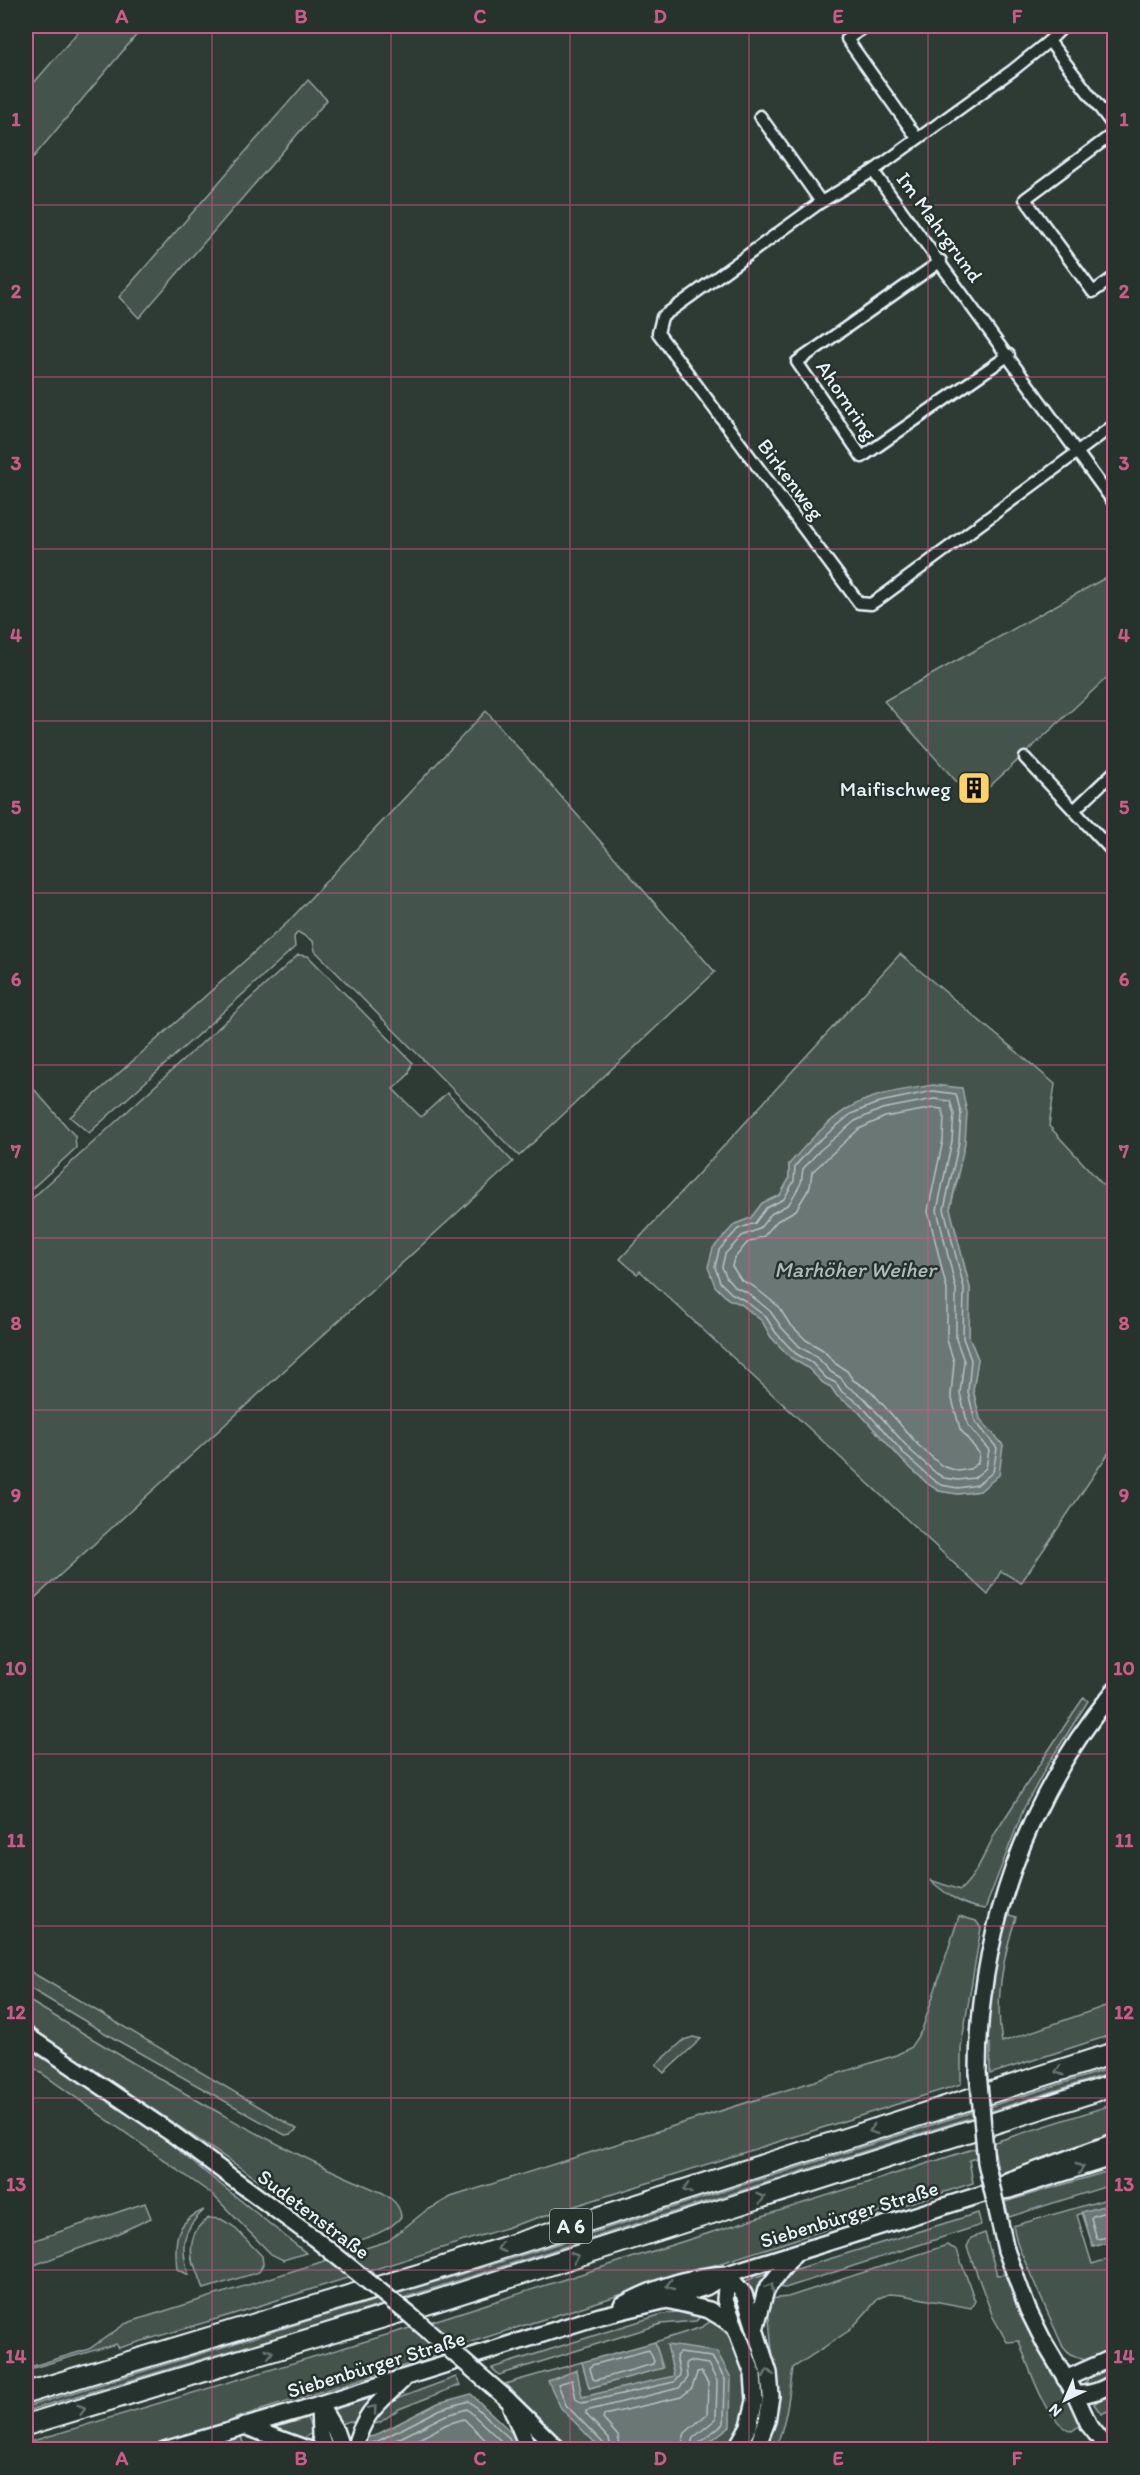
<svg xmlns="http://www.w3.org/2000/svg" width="1140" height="2475" viewBox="0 0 1140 2475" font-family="Itim,sans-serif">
<rect width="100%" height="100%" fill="#2e3b35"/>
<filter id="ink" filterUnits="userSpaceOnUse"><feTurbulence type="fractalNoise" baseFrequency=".0167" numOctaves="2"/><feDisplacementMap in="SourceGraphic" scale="12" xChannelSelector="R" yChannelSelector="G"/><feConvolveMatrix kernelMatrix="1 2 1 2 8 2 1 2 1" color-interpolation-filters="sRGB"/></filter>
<g filter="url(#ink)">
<!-- green -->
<g fill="#45524e" stroke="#96a2a3" stroke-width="1.5" fill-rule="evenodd">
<polygon points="83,26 144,26 26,166 26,92"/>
<polygon points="308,80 327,100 139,318 119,297"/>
<polygon points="1114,573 1114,671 974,801 884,701"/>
<polygon points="486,711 715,972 519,1156 315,951 313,941 298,932 294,937 295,947 89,1133 70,1117 287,923"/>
<path d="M900,954l155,130 -6,42 65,71v248l-93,138 -20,-12 -13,24 -348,-324 -3,3 -17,-15zM789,1164l170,10 -9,35 20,79 -1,49 9,22 -5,31 7,29 23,26 -23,46 -22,3 -19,-3 -11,-7 -26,-24 -46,-51 -19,-13 -6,-9 -8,-4 -15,-15 -17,-10 -20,-21 -9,-16 -21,-17 -6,-80 16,-6 11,-15 18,-8 9,-16z"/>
<polygon points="298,955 308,956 412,1062 409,1074 393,1089 421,1117 447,1093 513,1162 26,1606 26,1204"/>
<polygon points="26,1080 75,1136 76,1148 26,1194"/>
<path d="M1084,1697l4,4 -40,63 -24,44 -39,101c-23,-3 -38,-14 -55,-29l30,10c17,-15 25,-38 36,-58 29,-45 58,-91 88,-135z"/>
<path d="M1006,1914l10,3c-13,40 -22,83 -14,125l112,-39v31l-124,40v-30l-4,-1 4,-53z"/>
<polygon points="959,1916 976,1921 981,1928 961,2047 961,2084 230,2315 119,2348 116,2344 26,2370 26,2368 89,2349 125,2324 136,2320 388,2241 424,2212 451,2197 896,2055 910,2048 922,2030"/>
<polygon points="26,1969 297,2129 291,2134 285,2135 115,2039 26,1986"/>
<path d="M26,1999c116,69 231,142 357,194 10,7 17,12 18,24 -14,16 -35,21 -54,27l-4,-2 -62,-47 -255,-171z"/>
<polygon points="693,2037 701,2039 664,2073 656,2065 684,2040"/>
<polygon points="26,2047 164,2139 306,2253 283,2260 271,2254 213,2195 26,2062"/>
<polygon points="1114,2067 1114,2072 318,2325 26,2411 26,2407 488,2266"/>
<polygon points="1114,2104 1114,2139 999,2176 995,2153 969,2160 973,2183 465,2344 433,2357 235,2418 245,2449 26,2450 26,2443 443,2318"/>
<polygon points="1109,2171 1114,2171 1114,2184 1009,2217 1005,2202"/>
<polygon points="1114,2197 1114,2203 1077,2215 1092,2264 1114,2257 1114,2349 1085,2360 1070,2355 1063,2347 1018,2246 1013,2226"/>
<polygon points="145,2203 151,2218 108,2238 26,2268 26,2243"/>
<path d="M204,2210c-23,21 -24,37 -15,65l-12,-6c-3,-30 -2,-47 27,-59z"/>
<polygon points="978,2213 981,2225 785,2288 777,2287 787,2274 797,2269"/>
<path d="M209,2218l12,1 12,7 29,30 1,8 -4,8 -55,17 -9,-25 -2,1c-4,-19 -1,-37 16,-47z"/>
<path d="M985,2233l12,42 11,-1c18,58 42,99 75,149l-11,8c-26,-7 -44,-67 -53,-90l-12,1 -14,-25 -26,-70 4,-9z"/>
<path d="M947,2245l10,5 18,51 -4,7 -69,-13 -13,-1 -10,4 -29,32 -57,38c-4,28 -7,56 -18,81l-11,1c17,-39 12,-69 7,-109 -1,-14 -4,-28 -1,-42l18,-2z"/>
<polygon points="773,2271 754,2313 745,2281"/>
<path d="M741,2298l24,87 -1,27 -14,37h-8c13,-14 23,-45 20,-65 -6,-28 -20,-56 -30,-83z"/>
<polygon points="675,2312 690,2312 701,2316 696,2321 661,2324 499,2375 492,2368 659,2315"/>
<path d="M711,2321c46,31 46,88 14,128l-156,1 -64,-66 77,-22 8,26 72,-20 -7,-26 47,-15z"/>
<polygon points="1114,2363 1114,2374 1101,2385 1087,2387 1085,2383 1094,2372"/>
<polygon points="456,2377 460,2385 399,2409 379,2423 367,2425 385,2406 399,2398"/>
<polygon points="1114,2390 1114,2408 1101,2414 1094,2404"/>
<polygon points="370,2398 372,2401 355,2423 350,2421 337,2425 333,2410"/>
<polygon points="307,2418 313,2432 304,2438 279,2430 277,2427"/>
</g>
<!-- water -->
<g fill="#6b7775" stroke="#9da8a9" stroke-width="1.5">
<path d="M933,1085l29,3 5,25 -2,30 -15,66 20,79 -1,49 9,22 -5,31 7,29 23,26 -4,30 -19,16 -22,3 -19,-3 -11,-7 -26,-24 -46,-51 -19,-13 -6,-9 -8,-4 -15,-15 -17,-10 -20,-21 -9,-16 -21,-17 -13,-5 -13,-13 -7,-19 5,-19 22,-24 16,-6 11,-15 18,-8 9,-16v-15c17,-19 36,-41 58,-55 25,-16 58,-19 86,-24z"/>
<polygon points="1114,2203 1114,2241 1093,2247 1082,2212"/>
<polygon points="655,2342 663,2368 589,2388 582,2362"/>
<polygon points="667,2345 717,2352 731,2378 730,2426 700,2449 601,2449 561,2408 548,2381 577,2370 582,2397 674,2376"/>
<polygon points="471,2394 513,2434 522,2449 360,2450 363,2438 374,2436 438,2403"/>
</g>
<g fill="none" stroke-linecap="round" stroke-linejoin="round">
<!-- shore -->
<g stroke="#b6c0c4" stroke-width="1.5">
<polygon points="933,1091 956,1094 961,1114 959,1142 944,1209 964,1288 963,1338 971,1360 968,1392 975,1421 997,1448 993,1472 977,1485 958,1488 941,1485 932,1479 906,1456 860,1404 842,1392 836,1383 826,1378 812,1363 795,1353 776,1333 766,1317 744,1300 731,1293 720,1282 715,1267 719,1250 738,1229 755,1223 766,1208 784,1199 794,1181 795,1166 814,1145 851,1114 880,1102"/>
<polygon points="934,1099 950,1101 954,1114 952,1141 937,1210 956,1289 956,1339 964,1361 960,1393 968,1425 989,1450 986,1468 974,1478 958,1480 944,1478 936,1473 911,1451 865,1399 847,1386 841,1378 831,1372 817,1357 800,1347 782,1328 770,1311 748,1293 735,1287 727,1278 722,1267 725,1254 742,1236 759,1229 771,1214 789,1204 801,1183 803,1169 819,1151 855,1121 882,1109"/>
<polygon points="934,1108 942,1109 944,1115 943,1140 928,1211 947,1290 947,1340 954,1362 951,1395 960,1429 979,1453 978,1463 970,1469 958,1471 942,1466 918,1445 872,1392 853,1380 847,1371 836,1364 823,1350 806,1340 789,1323 778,1306 753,1286 741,1280 732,1266 734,1259 747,1243 764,1236 777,1221 796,1210 810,1187 812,1172 859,1129 885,1117"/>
<polyline points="1114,2209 1093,2216 1091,2218 1097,2239 1114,2236"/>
<polygon points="649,2350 654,2361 653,2364 596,2380 593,2379 590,2368 592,2365"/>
<polyline points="367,2450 369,2443 376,2442 441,2409 469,2401 508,2437 515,2450"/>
<polyline points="376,2450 444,2416 467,2409 502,2442 506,2450"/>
<polyline points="398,2450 447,2424 464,2419 496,2450"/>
<polyline points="605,2450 603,2443 566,2405 558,2384 572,2380 576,2399 582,2403 674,2382 680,2375 676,2356 679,2353 712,2357 725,2379 724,2423 699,2443 697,2450"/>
<polyline points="612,2450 609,2439 586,2414 586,2411 679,2388 687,2379 686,2364 689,2361 708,2364 717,2381 716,2419 693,2438 689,2450"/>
<polyline points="621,2450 618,2436 603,2419 604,2415 681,2397 692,2388 697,2373 701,2372 708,2383 707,2414 685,2433 680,2450"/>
</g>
<!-- street casing -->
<g stroke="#e8f1f8" stroke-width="15">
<g id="street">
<polyline points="866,26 847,39 917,138"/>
<polyline points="1064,26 1049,41 1013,70 873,171 821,202 662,317 658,333 859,603 871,604 883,596 1114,425"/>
<polyline points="1049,41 1114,127"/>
<polyline points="760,116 821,202"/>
<polyline points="1114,133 1025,199 1093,292 1114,277"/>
<polyline points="873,171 1114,503"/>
<polyline points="941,261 797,362 862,457 1009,355"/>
<polyline points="1025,758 1114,853"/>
<polyline points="1074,810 1114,772"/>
</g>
</g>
<!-- secondary casing -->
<g stroke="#e8f1f8" stroke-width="20">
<g id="secondary">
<polyline points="26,2035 174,2135 314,2238"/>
<path d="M978,2072c0,-138 48,-275 136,-381"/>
<polyline points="1007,2181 1114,2142"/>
<polyline points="1006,2250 1028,2310 1045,2344 1075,2394 1089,2425 1109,2450"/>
<polyline points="727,2274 744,2294 769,2373 771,2396 767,2421 756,2450"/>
<polyline points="727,2274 725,2300 753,2374 755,2401 749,2426 735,2450"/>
<polyline points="667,2300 709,2310 735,2326"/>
<path d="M622,2305c32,-17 68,-29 105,-31l256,-80 26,-4 105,-33"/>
<polyline points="756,2326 766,2290 794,2254"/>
<polyline points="1065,2379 1114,2357"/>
<path d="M1075,2394c15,1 27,-3 39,-12"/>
<polyline points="507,2399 559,2450"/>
<polyline points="319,2404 335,2430 342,2450"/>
<polyline points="319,2407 320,2435 325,2450"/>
<polyline points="511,2407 529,2450"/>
<polyline points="244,2426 310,2450"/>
<polyline points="164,2450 297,2411 600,2316 667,2300 706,2287 727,2274"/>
<path d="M354,2450c9,-36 22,-45 48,-69"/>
</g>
</g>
<!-- highway casing -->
<g stroke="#e8f1f8" stroke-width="24">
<g id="highway">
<polyline points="26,2393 418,2275 1114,2053"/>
<polyline points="26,2425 420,2306 1114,2085"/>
</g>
</g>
<!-- street -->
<use href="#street" stroke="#26332d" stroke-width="10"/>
<!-- secondary -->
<use href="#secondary" stroke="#26332d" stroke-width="15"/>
<!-- highway -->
<use href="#highway" stroke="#26332d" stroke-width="20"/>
<!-- secondary-bridge casing -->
<g stroke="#e8f1f8" stroke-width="20" stroke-linecap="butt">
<g id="secondary-bridge">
<polyline points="978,2072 986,2162 1006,2250"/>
<polyline points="314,2238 411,2316 507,2399"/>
</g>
</g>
<!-- secondary-bridge -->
<use href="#secondary-bridge" stroke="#26332d" stroke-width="15"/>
</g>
<!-- one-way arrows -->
<defs><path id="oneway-chevron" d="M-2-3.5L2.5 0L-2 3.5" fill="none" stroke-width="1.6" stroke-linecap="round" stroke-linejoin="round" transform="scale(1.5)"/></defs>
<g stroke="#6a7674">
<use href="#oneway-chevron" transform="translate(1059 2071) rotate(162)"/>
<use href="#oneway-chevron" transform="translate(873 2130) rotate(162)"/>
<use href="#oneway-chevron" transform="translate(1080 2168) rotate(-18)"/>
<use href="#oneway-chevron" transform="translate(687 2189) rotate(162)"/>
<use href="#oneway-chevron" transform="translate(761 2198) rotate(-18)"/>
<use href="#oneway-chevron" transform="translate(501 2248) rotate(162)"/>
<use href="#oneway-chevron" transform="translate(575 2257) rotate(-18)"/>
<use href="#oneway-chevron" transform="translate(670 2285) rotate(163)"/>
<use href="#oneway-chevron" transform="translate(770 2287) rotate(-59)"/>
<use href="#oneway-chevron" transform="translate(269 2353) rotate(-17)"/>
<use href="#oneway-chevron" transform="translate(768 2373) rotate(-100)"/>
<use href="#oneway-chevron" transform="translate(82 2409) rotate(-16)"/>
<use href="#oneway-chevron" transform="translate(373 2409) rotate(-50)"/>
</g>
</g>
<!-- grid -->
<path fill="none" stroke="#cd598a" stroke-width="1.5" stroke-opacity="0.55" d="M212,26v2424M391,26v2424M570,26v2424M749,26v2424M928,26v2424M26,205h1088M26,377h1088M26,549h1088M26,721h1088M26,893h1088M26,1065h1088M26,1238h1088M26,1410h1088M26,1582h1088M26,1754h1088M26,1926h1088M26,2098h1088M26,2270h1088"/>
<!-- icons -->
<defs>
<g id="building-square" transform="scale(1.725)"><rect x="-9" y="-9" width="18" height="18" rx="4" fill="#ffd166" stroke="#26332d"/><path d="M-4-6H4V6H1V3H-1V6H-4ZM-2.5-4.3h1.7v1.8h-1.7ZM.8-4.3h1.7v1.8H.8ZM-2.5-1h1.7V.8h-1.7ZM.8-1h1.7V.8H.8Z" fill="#111"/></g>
</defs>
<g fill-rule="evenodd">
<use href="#building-square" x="974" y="788"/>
</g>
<g text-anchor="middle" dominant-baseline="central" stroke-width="5" stroke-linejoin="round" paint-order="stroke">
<!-- shield labels -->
<rect fill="#26332d" stroke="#aeb8bb" stroke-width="1.5" x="550" y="2209" width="42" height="34" rx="4.5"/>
<g font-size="20" font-weight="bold" fill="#e8f1f8">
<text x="571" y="2226">A 6</text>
</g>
<!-- street labels -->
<g font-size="21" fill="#e8f1f8" stroke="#26332d">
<text transform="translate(940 227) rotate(54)">Im Mahrgrund</text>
<text transform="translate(847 400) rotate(56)">Ahornring</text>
<text transform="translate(791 479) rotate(53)">Birkenweg</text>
<text transform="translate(314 2214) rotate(37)">Sudetenstraße</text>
<text transform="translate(849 2214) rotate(-17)">Siebenbürger Straße</text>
<text transform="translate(376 2364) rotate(-17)">Siebenbürger Straße</text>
</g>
<!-- poi labels -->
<g font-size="21" fill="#e8f1f8" stroke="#26332d" text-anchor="end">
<text x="951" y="788">Maifischweg</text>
</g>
<!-- water labels -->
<g font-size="22" font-style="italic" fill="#b0babd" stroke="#26332d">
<text x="855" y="1269">Marhöher Weiher</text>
</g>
</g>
<!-- margin -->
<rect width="1140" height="2475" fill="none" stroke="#26332d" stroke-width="66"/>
<!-- north arrow -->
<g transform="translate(1065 2400) rotate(224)" stroke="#26332d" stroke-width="4.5" paint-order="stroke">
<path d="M0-4.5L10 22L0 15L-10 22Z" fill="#e8f1f8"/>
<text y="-9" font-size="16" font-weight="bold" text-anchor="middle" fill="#e8f1f8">N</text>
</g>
<rect x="33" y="33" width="1074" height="2409" fill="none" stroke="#cd598a" stroke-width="2"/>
<g font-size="20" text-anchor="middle" font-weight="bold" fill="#cd598a">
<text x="122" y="23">A</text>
<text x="301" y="23">B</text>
<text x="480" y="23">C</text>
<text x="660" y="23">D</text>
<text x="838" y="23">E</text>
<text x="1017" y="23">F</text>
<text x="16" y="126">1</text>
<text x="1124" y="126">1</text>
<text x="16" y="298">2</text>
<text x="1124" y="298">2</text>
<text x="16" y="470">3</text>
<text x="1124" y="470">3</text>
<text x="16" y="642">4</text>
<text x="1124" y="642">4</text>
<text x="16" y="814">5</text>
<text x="1124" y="814">5</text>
<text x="16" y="986">6</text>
<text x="1124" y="986">6</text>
<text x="16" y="1158">7</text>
<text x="1124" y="1158">7</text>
<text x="16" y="1330">8</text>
<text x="1124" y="1330">8</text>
<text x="16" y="1502">9</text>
<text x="1124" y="1502">9</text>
<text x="16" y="1675">10</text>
<text x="1124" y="1675">10</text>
<text x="16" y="1847">11</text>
<text x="1124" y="1847">11</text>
<text x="16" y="2019">12</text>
<text x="1124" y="2019">12</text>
<text x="16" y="2191">13</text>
<text x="1124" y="2191">13</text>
<text x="16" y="2363">14</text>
<text x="1124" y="2363">14</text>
<text x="122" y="2465">A</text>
<text x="301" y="2465">B</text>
<text x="480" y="2465">C</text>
<text x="660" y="2465">D</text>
<text x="838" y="2465">E</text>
<text x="1017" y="2465">F</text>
</g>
</svg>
